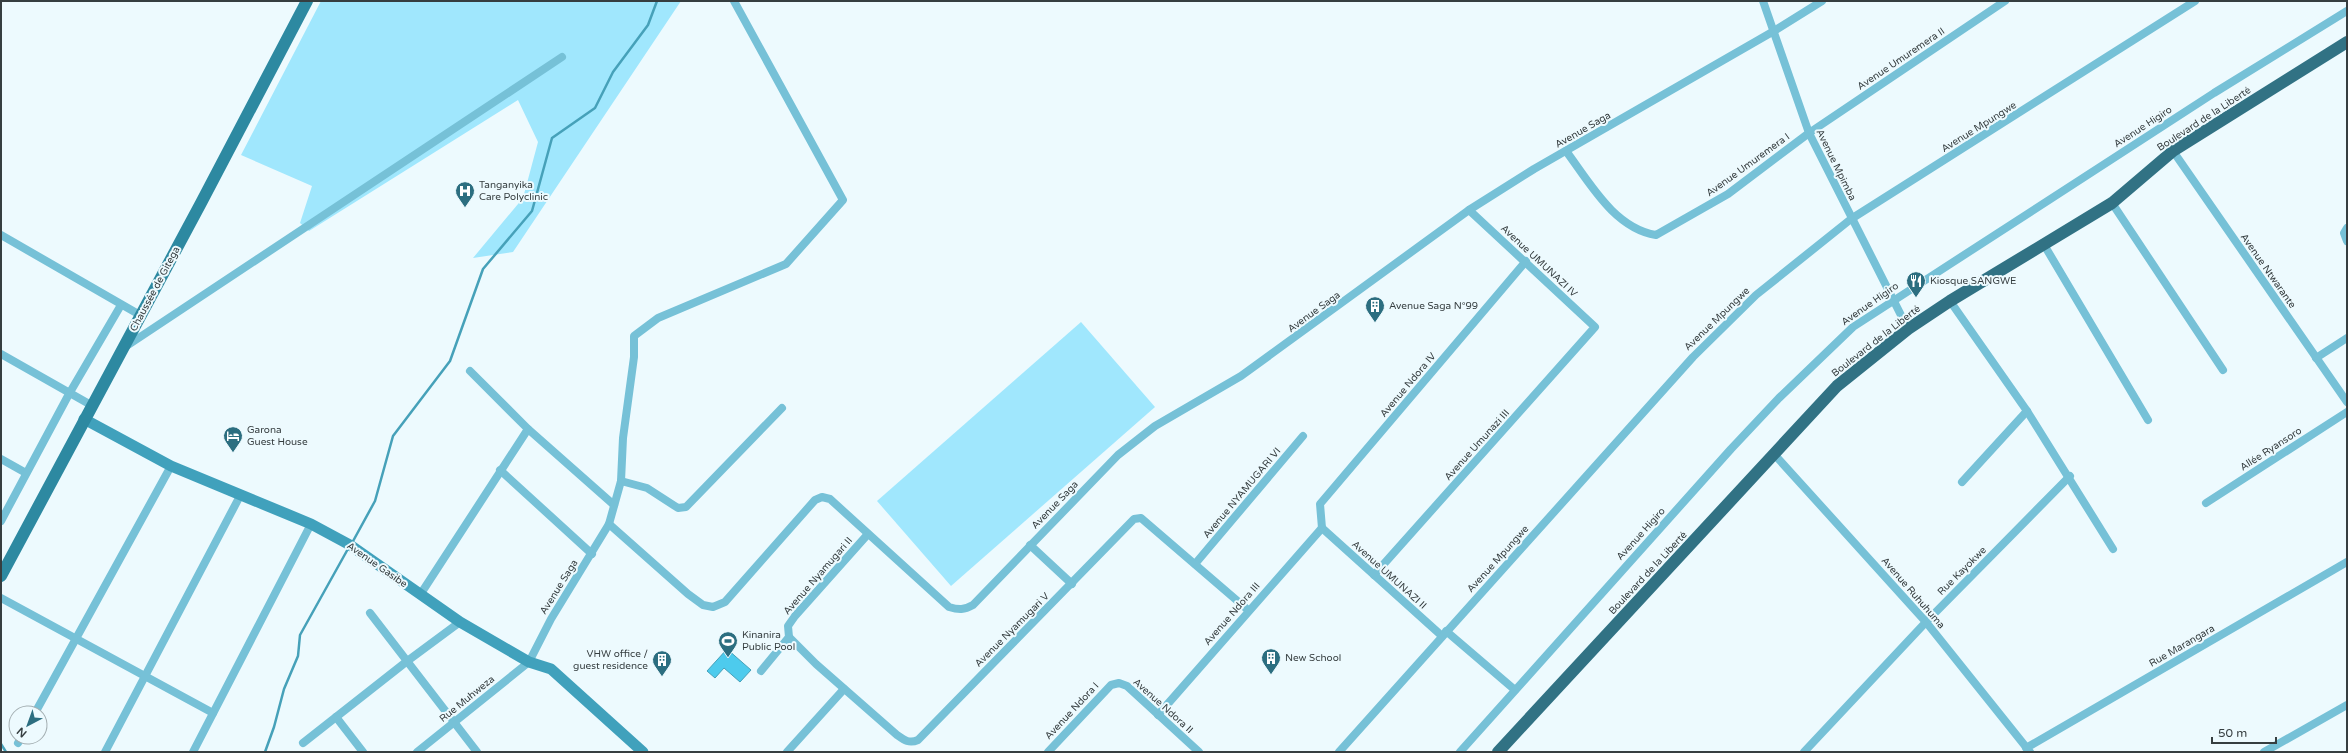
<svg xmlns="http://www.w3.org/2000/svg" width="2348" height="753" viewBox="0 0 2348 753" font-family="'Varela Round',sans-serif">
<rect width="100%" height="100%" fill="#edfafe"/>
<!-- green -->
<g fill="#a0e7fd">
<polygon points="321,1 681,1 513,252 473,258 523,198 538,142 518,100 309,231 300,223 312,186 241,155"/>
<polygon points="1081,322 1155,407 951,586 877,501"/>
</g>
<!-- water -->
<polygon fill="#4dcbed" stroke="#46a1b9" points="727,649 751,670 740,682 724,668 715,678 707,671"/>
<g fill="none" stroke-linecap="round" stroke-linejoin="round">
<!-- stream -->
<g stroke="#46a1b9" stroke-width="2.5">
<polyline points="352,543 375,501 393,436 450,361 483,269 532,211 552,138 595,108 613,72 648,25 657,1"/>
<polyline points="1,744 6,752"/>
<polyline points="265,752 274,727 284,689 298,656 300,635 349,547"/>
</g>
<!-- street -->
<g stroke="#76c1d7" stroke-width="8">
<polyline points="1763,1 1809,133 1908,329"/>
<path d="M1566,151c24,32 48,77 90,84l72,-41 81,-61 196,-132"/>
<polyline points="2173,151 2347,402"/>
<polyline points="2112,203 2223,370"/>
<polyline points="2347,228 2344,233 2347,241"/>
<polyline points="1,235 140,315"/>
<polyline points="2043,243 2148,420"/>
<polyline points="1950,301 2027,411 2113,549"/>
<polyline points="125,347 562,57"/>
<polyline points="1,354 91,405"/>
<polyline points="2316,358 2347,338"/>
<polyline points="470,371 528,429 614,505"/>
<polyline points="1774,454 1926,622 2030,752"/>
<polyline points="1,459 26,473"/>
<polyline points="500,470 592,554"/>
<polyline points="621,481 647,488 678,508 686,507 782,408"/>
<polyline points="1962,482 2027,411"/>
<polyline points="2206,503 2347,412"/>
<polyline points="1,521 69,394 121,305"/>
<path d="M609,524l79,70 15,11 10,2 12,-5 90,-102 7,-3 8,2 119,108c10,3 15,3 24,-2l145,-150 37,-29 86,-50 228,-166 65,-41 240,-138 48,-30"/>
<polyline points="1322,528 1320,504 1526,261"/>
<polyline points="1322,528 1442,636"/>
<polyline points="1030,545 1072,584"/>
<polyline points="1195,564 1303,436"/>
<polyline points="1374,575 1595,327 1469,210"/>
<polyline points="420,595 528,429"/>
<polyline points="1,598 213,713"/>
<polyline points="370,613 477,752"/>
<polyline points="1446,631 1515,690"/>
<path d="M789,637l27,27 81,71c7,5 12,9 21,5l216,-221 7,-1 107,92"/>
<polyline points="761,671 789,637 788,626 795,616 868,534"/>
<polyline points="35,713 171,466"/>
<polyline points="1158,715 1322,528"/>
<polyline points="336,717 363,752"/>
<polyline points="18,743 22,737"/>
<polyline points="303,743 406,662 460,622"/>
<polyline points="2026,748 2347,562"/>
<polyline points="105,752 241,494"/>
<polyline points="193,752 311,524"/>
<polyline points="417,752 529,662 551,619 609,524 621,481 623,438 634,357 634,336 658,318 786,264 843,200 734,1"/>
<polyline points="787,752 844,689"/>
<polyline points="1048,752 1111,685 1119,683 1127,686 1199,752"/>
<polyline points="1339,752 1693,357 1756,295 1851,219 2195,1"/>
<polyline points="1460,752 1731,449 1779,398 1853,327 2214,93 2347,11"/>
<polyline points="1804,752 1926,622 2070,476"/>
<polyline points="2264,752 2347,705"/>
</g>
<!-- secondary -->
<polyline stroke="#40a1bc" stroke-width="11" points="84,419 171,466 311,524 350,545 460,622 529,662 551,669 643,752"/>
<!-- primary -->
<polyline stroke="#2d89a1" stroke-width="12" points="1,576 201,203 307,1"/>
<!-- highway -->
<polyline stroke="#317284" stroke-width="12" points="1498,752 1837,386 1908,329 1950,301 2112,203 2173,151 2347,42"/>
</g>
<!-- icons -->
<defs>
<g id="hospital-pin" transform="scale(1)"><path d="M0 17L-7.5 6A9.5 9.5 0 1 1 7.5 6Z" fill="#2c6e80" stroke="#edfafe"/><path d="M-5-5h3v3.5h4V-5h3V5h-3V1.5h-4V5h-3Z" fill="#fff"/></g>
<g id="restaurant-pin" transform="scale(1)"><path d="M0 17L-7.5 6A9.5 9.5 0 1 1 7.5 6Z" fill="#2c6e80" stroke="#edfafe"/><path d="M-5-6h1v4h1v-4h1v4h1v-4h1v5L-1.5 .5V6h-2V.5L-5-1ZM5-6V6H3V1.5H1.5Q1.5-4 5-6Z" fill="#fff"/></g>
<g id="building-pin" transform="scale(1)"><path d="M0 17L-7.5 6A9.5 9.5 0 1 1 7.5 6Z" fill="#2c6e80" stroke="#edfafe"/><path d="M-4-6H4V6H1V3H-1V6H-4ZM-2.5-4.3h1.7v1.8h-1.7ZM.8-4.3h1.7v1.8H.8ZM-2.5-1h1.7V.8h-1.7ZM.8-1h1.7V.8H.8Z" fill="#fff"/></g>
<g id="hotel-pin" transform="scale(1)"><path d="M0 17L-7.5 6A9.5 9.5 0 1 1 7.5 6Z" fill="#2c6e80" stroke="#edfafe"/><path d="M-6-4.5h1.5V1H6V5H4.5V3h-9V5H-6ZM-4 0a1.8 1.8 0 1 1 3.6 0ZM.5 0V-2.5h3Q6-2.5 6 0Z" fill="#fff"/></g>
<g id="stadium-pin" transform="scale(1)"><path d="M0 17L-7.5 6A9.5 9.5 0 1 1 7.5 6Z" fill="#2c6e80" stroke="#edfafe"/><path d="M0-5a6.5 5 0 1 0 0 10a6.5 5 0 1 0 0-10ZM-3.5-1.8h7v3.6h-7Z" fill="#fff"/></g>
</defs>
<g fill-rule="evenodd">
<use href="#hospital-pin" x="465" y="191"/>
<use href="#restaurant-pin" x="1916" y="281"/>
<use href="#building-pin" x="1375" y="306"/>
<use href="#hotel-pin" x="233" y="436"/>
<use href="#stadium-pin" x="728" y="641"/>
<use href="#building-pin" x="1271" y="658"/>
<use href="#building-pin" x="662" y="660"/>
</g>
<g text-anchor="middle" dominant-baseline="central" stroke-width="4" stroke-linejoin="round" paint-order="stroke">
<!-- street labels -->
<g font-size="10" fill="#363e40" stroke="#edfafe">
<text transform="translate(1901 59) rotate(-34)">Avenue Umuremera II</text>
<text transform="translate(2204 119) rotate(-33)">Boulevard de la Liberté</text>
<text transform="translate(1979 127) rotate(-32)">Avenue Mpungwe</text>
<text transform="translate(2143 127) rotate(-33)">Avenue Higiro</text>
<text transform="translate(1583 130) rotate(-30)">Avenue Saga</text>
<text transform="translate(1748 165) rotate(-36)">Avenue Umuremera I</text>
<text transform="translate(1836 165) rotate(64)">Avenue Mpimba</text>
<text transform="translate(1539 261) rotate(43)">Avenue UMUNAZI IV</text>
<text transform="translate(2268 271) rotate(55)">Avenue Ntwarante</text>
<text transform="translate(155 289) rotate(-62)">Chaussée de Gitega</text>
<text transform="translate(1870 304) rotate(-35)">Avenue Higiro</text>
<text transform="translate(1314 312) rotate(-36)">Avenue Saga</text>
<text transform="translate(1717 319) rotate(-44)">Avenue Mpungwe</text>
<text transform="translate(1876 341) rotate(-38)">Boulevard de la Liberté</text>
<text transform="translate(1408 385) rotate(-50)">Avenue Ndora IV</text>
<text transform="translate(1477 445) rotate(-48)">Avenue Umunazi III</text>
<text transform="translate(2271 449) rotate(-33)">Allée Ryansoro</text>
<text transform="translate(1242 493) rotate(-50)">Avenue NYAMUGARI VI</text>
<text transform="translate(1055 505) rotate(-46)">Avenue Saga</text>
<text transform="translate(1641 534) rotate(-48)">Avenue Higiro</text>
<text transform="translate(1498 559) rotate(-48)">Avenue Mpungwe</text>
<text transform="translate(377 565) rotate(35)">Avenue Gasibe</text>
<text transform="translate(1962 571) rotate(-45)">Rue Kayokwe</text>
<text transform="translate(1648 573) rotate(-47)">Boulevard de la Liberté</text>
<text transform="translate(1389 575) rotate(42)">Avenue UMUNAZI II</text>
<text transform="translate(818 576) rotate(-49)">Avenue Nyamugari II</text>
<text transform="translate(559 587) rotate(-58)">Avenue Saga</text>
<text transform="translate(1913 593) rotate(49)">Avenue Ruhuhuma</text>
<text transform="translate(1232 614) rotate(-49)">Avenue Ndora III</text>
<text transform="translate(1012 630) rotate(-45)">Avenue Nyamugari V</text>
<text transform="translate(2182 646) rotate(-30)">Rue Marangara</text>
<text transform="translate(467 699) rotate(-39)">Rue Muhweza</text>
<text transform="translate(1163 706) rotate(42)">Avenue Ndora II</text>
<text transform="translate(1072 711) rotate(-47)">Avenue Ndora I</text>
</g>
<!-- poi labels -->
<g font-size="10" fill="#363e40" stroke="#edfafe" text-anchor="start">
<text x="479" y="185">Tanganyika<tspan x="479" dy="12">Care Polyclinic</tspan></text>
<text x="1930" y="281">Kiosque SANGWE</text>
<text x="1389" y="306">Avenue Saga N°99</text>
<text x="247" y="430">Garona<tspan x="247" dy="12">Guest House</tspan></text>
<text x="742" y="635">Kinanira<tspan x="742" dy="12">Public Pool</tspan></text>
<text x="648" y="654" text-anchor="end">VHW office /<tspan x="648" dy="12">guest residence</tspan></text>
<text x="1285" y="658">New School</text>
</g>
</g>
<!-- border -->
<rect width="2348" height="753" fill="none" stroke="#363e40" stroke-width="4"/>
<!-- north arrow -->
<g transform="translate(28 725) rotate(221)"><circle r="19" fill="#edfafe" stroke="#a4afb2"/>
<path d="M0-3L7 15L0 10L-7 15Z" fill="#2c6e80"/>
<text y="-6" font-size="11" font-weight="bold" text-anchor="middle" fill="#363e40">N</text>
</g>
<!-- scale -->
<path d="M2212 737v6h64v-6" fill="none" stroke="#363e40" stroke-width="2"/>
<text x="2218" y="737" font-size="12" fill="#363e40" stroke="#edfafe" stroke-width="3" paint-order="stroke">50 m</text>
</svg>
